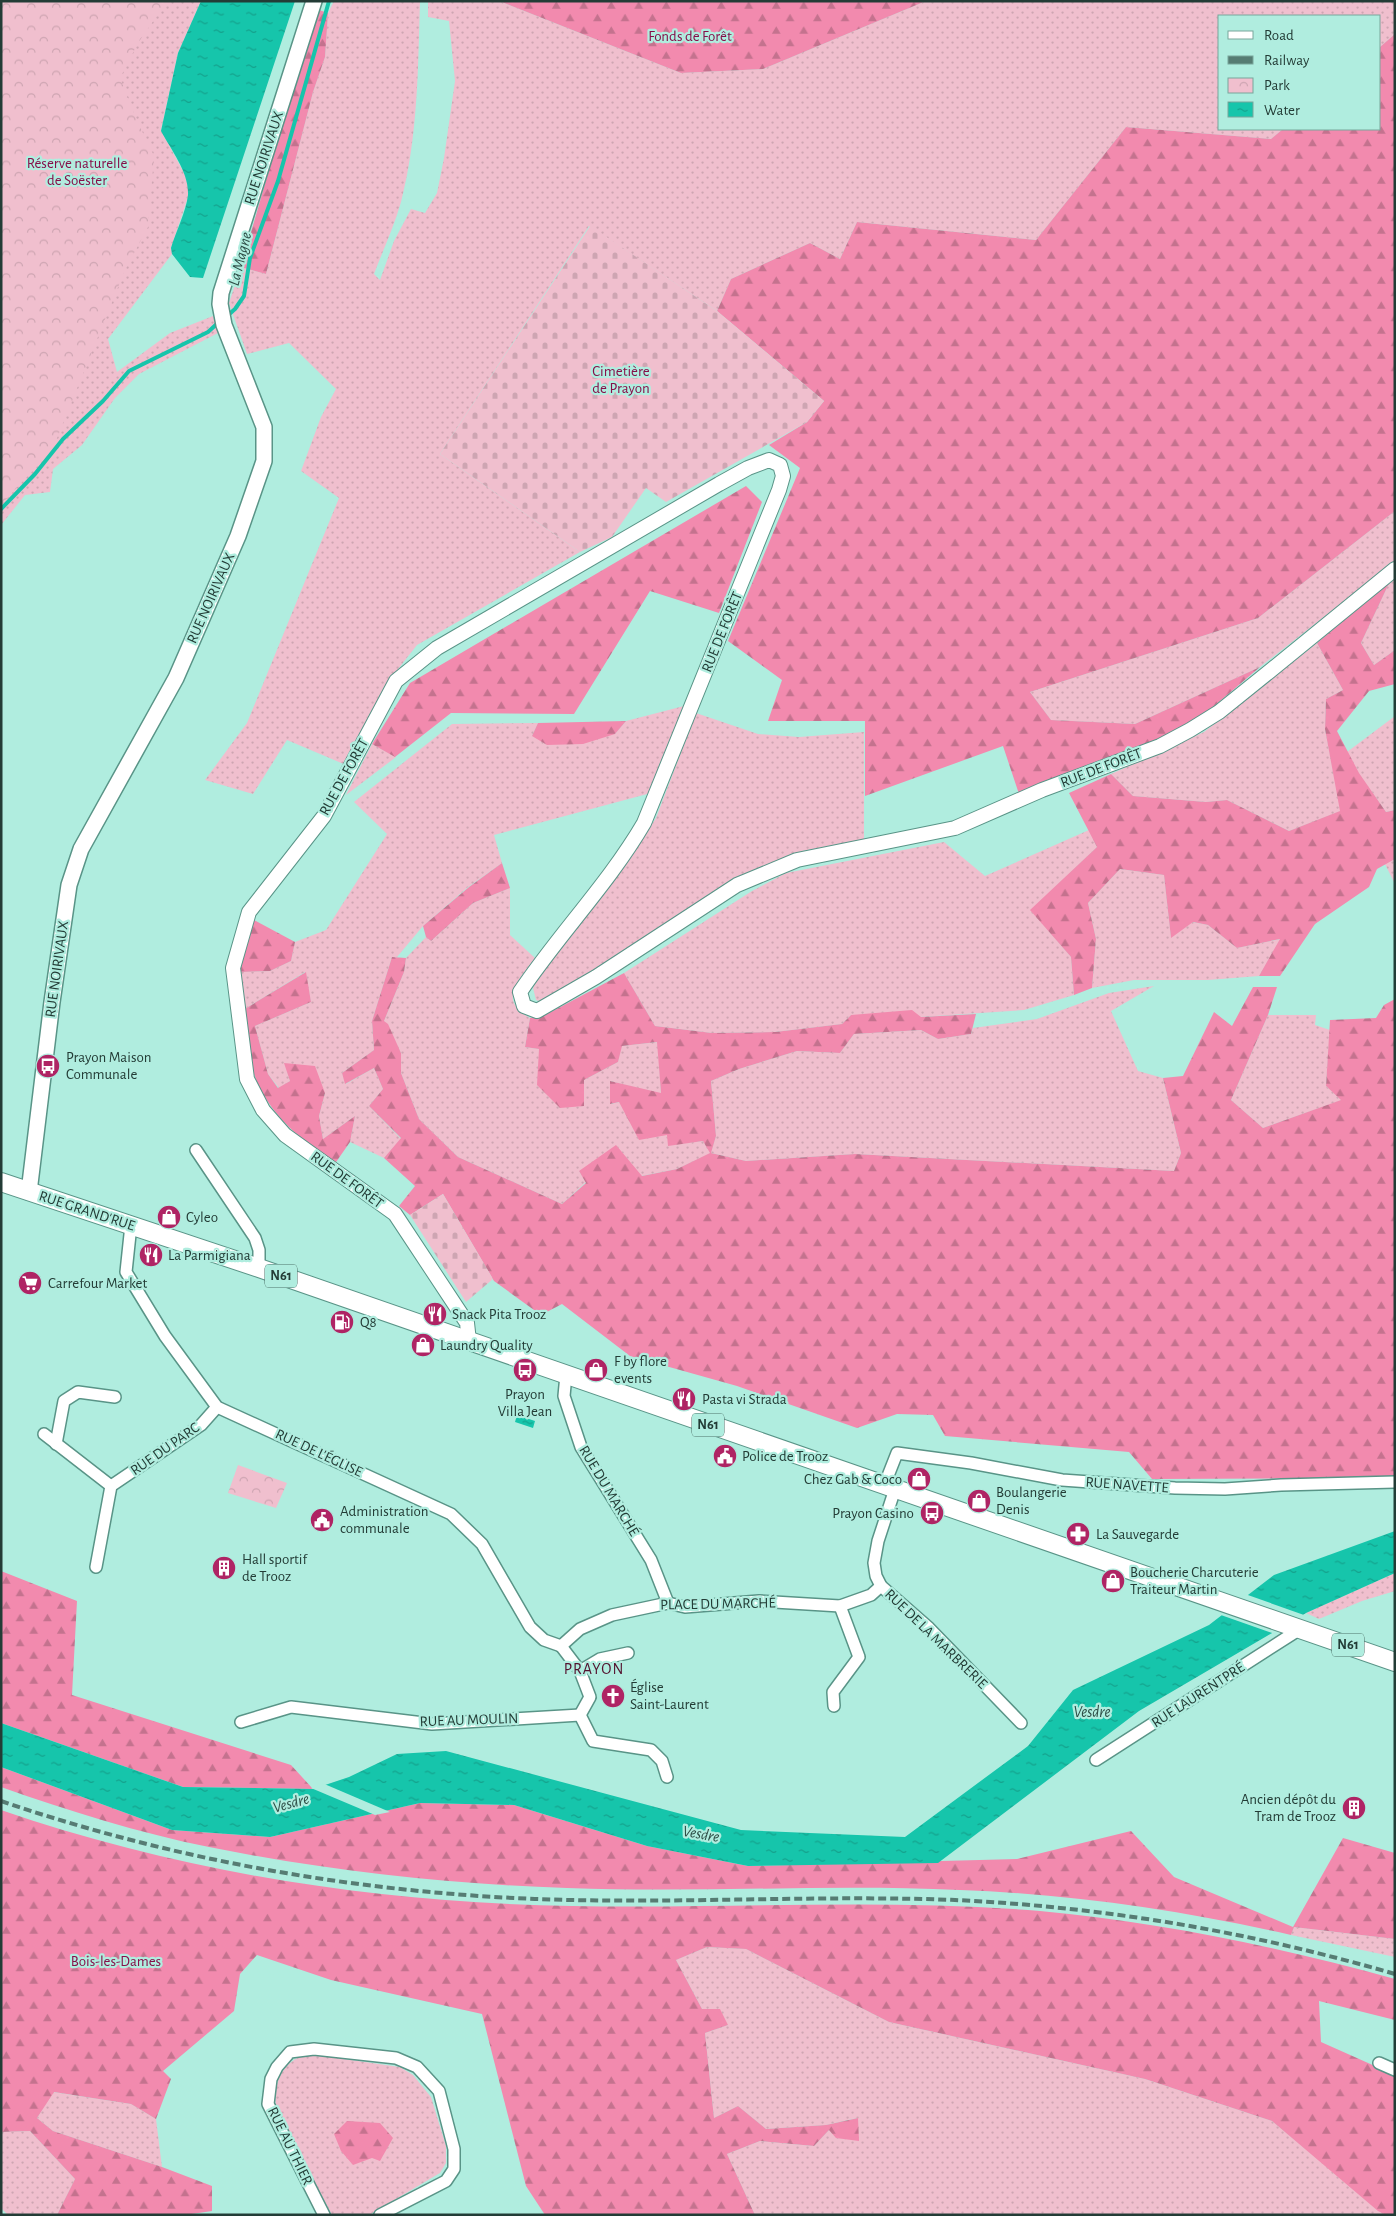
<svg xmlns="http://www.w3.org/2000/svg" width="1396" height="2216" viewBox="0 0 1396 2216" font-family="'Alegreya Sans',sans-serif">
<defs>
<pattern id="grass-dots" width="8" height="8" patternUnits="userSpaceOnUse" patternTransform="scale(1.25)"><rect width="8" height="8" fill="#f0bfce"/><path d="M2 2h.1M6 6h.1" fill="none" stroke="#cea5b2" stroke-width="1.8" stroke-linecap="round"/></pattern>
<pattern id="forest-firs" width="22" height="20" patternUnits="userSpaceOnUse" patternTransform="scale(1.25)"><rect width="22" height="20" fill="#f28aae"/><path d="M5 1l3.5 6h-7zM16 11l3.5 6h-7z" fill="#c4728e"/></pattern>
<pattern id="cemetery-stones" width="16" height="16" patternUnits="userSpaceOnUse" patternTransform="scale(1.25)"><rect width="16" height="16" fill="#f0bfce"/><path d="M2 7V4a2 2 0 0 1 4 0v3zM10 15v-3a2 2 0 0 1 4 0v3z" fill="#cea5b2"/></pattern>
<pattern id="park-crowns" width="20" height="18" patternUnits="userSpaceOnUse" patternTransform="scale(1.25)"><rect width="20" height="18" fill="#f0bfce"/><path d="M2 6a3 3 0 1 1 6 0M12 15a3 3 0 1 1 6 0" fill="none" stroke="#cea5b2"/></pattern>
<pattern id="water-ripples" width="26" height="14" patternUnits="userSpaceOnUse" patternTransform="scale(1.25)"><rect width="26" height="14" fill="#16c5ab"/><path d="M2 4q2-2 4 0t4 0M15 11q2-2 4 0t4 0" fill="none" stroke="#14a18c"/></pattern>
</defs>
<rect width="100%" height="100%" fill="#b0eddf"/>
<!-- grass -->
<g fill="url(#grass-dots)">
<polygon points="1,1 201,1 178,53 161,130 185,175 188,186 188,197 171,248 172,254 108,339 117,372 170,333 213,316 218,333 139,374 115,398 82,445 53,469 50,492 25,495 1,525"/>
<path d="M334,1h86c-2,68 -2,135 -19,201 -7,25 -18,48 -27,72l6,6 14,-39 17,-32 14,4 12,-20 7,-35 11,-77 -6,-60 -21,-4v-16h71l182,72 82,-4 163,-68h469v33l-15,13v-31h-160v113h63l-12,10 -145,-12 -90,113 -179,-18 -17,37 -30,-16 -79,36 -14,32 -128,-85 -149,228 140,98 -163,93 -33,42 -38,78 -59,-25 -34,54 -48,-14 42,-57 92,-225 -38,-27 20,-54 15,-28 -47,-46 -42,11 -18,-51 12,-36 25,7 47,-182 12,-35 3,-44z"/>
<polygon points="1395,511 1395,561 1260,667 1135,724 1051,720 1030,692 1258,618"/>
<polygon points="1395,577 1395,650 1374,665 1361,643 1391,579"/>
<polygon points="1317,643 1343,690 1326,699 1325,729 1341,811 1289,831 1227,800 1206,802 1133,796 1111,774 1204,732"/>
<polygon points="684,706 651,793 494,835 502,863 468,887 423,926 397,957 392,957 372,1021 374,1050 342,1073 346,1084 374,1068 383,1089 369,1106 401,1139 384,1158 350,1142 355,1116 323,1139 319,1116 325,1093 285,1063 290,1081 279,1088 268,1074 255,1026 311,1002 305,972 243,1010 240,972 270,971 291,961 295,942 326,930 387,834 354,802 452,724 538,723 532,736 615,734 626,721"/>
<polygon points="696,713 758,734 799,737 864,732 864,840 802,851 741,878 546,1003 536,1000 533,988 543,968 630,858 656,818"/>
<polygon points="1395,716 1395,810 1386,812 1359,774 1347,752"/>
<polygon points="372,744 396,757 346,795"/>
<polygon points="1089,830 1097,847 1031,910 1071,957 1074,995 1024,1010 920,1017 851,1015 842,1024 775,1032 712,1033 655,1026 624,973 752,891 786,873 944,842 985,876"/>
<polygon points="1395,859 1395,884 1385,864"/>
<polygon points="1120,869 1164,875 1171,937 1192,922 1208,925 1237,948 1281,939 1259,976 1208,980 1134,980 1092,988 1096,939 1088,903"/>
<path d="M510,888v47l25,23c-15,22 -39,41 -5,60l-5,29 14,2 45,31 34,-18 3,-16 37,-4 3,52 -51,-13 1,23 8,-2 49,33v10l35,-4 8,11 5,-16 -5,-55 28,-12 58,-18 43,2 14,-19 67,-4 17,9 33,-5 2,-6 64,-9 72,-26 45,-7 -43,25 27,60 25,7 18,75 -7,18 -319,-17 -109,7 -35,-8 -34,16 -36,7 -62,-5 7,11 -24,22 -104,-47 -39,-38 -18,-46v-20l-17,-32 20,-49 2,-14 20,-21 5,4 42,-38z"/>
<polygon points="1268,1015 1316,1015 1315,1025 1330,1030 1326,1086 1342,1100 1263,1128 1231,1100"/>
<polygon points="1395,1573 1395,1591 1362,1601 1319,1619 1306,1613"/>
<polygon points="1294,1927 1395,1939 1395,1957 1291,1935"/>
<polygon points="707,1947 746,1949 889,2022 1145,2079 1272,2121 1386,2215 755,2215 727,2154 760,2141 814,2146 829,2130 857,2118 826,2125 766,2129 738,2106 714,2118 705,2033 728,2025 702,2009 676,1960"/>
<path d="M309,2054l91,13 13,8 18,22 15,49v17l-6,10 -71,42h-37l-55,-103c-6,-26 4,-52 32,-58z"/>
<polygon points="53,2092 131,2104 156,2119 162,2167 53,2131 37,2118"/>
<polygon points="30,2131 75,2179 57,2215 8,2215 1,2208 1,2132"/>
</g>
<!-- forest -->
<g fill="url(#forest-firs)">
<polygon points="499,1 926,1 763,69 681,73"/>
<polygon points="319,10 328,13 325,57 313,92 266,274 241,267 292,90"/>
<polygon points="1395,34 1395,511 1258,618 1030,692 1051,720 1135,724 1260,667 1199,719 1133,753 1019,794 1003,746 865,796 865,721 768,721 782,680 728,641 800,468 769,445 807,422 824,401 717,311 731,279 810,243 840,259 857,222 1036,240 1126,127 1271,139 1283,129 1380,129 1380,47"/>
<polygon points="746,486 762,502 719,613 650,591 574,714 451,713 395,757 372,744 410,683"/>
<polygon points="1391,579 1361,643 1374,665 1395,650 1395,684 1369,691 1337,731 1359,773 1386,812 1395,810 1395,859 1377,869 1369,887 1315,924 1280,976 1259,976 1280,939 1237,948 1208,925 1193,922 1171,938 1164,875 1120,869 1088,903 1096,939 1092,988 1074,995 1071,957 1030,910 1097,847 1069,793 1111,774 1133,796 1206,802 1227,800 1289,831 1340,811 1325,729 1326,699 1343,690 1317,643"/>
<polygon points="626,721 615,734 583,744 547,745 532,736 538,723"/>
<polygon points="502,863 510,888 473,903 431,941 426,937 423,926 469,887"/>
<polygon points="252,919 295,942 291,961 270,971 240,972"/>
<polygon points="392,957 406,958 404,972 384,1021 388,1024 401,1053 401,1073 419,1119 458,1157 562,1204 586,1183 579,1171 616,1145 642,1176 677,1169 710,1153 703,1141 668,1146 667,1135 639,1140 619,1102 610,1104 610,1081 661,1093 657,1042 622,1046 618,1062 584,1080 584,1106 560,1108 537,1085 539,1049 525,1047 530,1018 551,1012 624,973 655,1026 712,1033 775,1032 842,1024 851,1015 912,1010 921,1017 976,1014 971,1034 938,1039 921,1030 854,1034 840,1053 797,1051 739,1069 711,1081 716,1136 711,1153 746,1161 855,1154 1174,1171 1181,1153 1163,1078 1183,1076 1214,1012 1232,1026 1253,987 1277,987 1268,1015 1231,1100 1263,1128 1341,1100 1326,1086 1330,1020 1376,1018 1384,1005 1395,999 1395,1478 1152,1479 1129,1452 945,1436 933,1415 897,1414 857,1428 737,1386 630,1356 562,1304 541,1315 494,1281 443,1194 410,1215 399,1206 415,1186 384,1158 401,1138 369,1106 383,1089 374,1068 345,1084 342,1073 374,1050 372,1021"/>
<path d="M306,972l5,30 -56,24 13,48 10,14 12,-7 -6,-18 31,3 10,27 -6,23 4,23 32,-23 -5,26 -16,23c-32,-26 -66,-50 -80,-91 -7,-19 -7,-44 -11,-64z"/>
<polygon points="1,1571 77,1601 72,1695 291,1765 313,1789 183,1787 1,1723"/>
<path d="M1,1767l171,63 98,7 150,-34 94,2 133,41 101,20 269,-7 114,-28 43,46 119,50 50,-89 52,15v86l-101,-12 -3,8c-110,-25 -219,-41 -331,-45 -131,-6 -262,3 -393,-2 -120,-4 -240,-17 -358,-41 -70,-14 -140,-36 -208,-60z"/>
<path d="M1,1810c183,63 378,93 571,96 156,3 313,-8 468,5 120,11 239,36 355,68v41l-76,-19 2,41 74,33v140h-9l-8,-4 -106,-90 -127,-42 -256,-57 -143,-73 -39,-2 -31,13 26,49h18l8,16 -23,8 9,85 24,-12 28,23 60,-4 32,-7 1,23 -23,-3 -7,-8 -15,16 -54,-5 -33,13 28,61h-210l-19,-29 -44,-172 -151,-34 -74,-25 -17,19 -6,37 -71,60 8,8 -15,40 -25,-15 -77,-12 -17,26 16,13 109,36 50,19v25l-27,4h-128l18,-36 -45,-48 -29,1z"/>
<polygon points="347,2121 380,2123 393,2138 380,2161 372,2158 353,2165 341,2151 334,2134"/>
</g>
<!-- cemetery -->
<g fill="url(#cemetery-stones)">
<polygon points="590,226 717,311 824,401 807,422 666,502 646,488 612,537 580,552 440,454"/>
<polygon points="443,1194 493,1279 466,1302 410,1215"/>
</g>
<!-- park -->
<g fill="url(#park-crowns)">
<polygon points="1,1 167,1 138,43 120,78 138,123 154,156 148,227 125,270 53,448 1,505"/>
<polygon points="238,1465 287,1483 276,1508 228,1493"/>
</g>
<!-- water -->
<g fill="url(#water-ripples)">
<path d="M201,1h94l-92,277 -13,-1 -18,-23 -1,-6c5,-17 15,-36 17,-53 1,-23 -17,-45 -27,-64l17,-78z"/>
<polygon points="517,1415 535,1421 533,1428 515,1422"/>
<polygon points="1395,1531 1395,1573 1306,1613 1139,1711 938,1863 748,1866 647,1846 514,1805 420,1803 270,1837 172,1830 1,1767 1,1723 183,1787 313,1789 349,1777 397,1754 446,1751 741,1830 905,1837 1028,1746 1073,1690 1209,1625 1274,1575"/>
</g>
<!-- pier -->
<g fill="#b0eddf">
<polygon points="1245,1594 1304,1615 1275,1634 1218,1614"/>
<polygon points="322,1783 390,1812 375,1815 311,1788"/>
</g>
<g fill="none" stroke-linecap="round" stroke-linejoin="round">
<!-- stream -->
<g stroke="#16c5ab" stroke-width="4">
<polyline points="226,317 235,309 244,296 250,258 278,181 329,1"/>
<polyline points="1,509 35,474 63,439 103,401 129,371 208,332 220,321"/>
</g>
<!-- minor casing -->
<g stroke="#599487" stroke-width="14">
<g id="minor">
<polyline points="196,1150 255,1238 259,1250 259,1268"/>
<polyline points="131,1225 126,1272 165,1336 217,1407 451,1514 482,1544 530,1627 544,1640 561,1646"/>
<polyline points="566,1375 564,1396 581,1447 651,1560 668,1603"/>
<polyline points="44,1434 111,1486"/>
<polyline points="56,1444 64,1401 78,1392 115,1397"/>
<polyline points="884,1486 897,1453 971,1463 1062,1480 1175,1488 1225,1489 1281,1485 1395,1482"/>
<polyline points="895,1489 878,1541 874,1563 876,1576 881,1586 929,1628 1021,1723"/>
<polyline points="96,1567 111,1486 201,1425 217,1407"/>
<polyline points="561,1646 580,1629 612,1615 668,1603 685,1607 759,1601 840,1606 871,1595 881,1586"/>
<polyline points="561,1646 580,1671 590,1697 580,1715"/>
<polyline points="580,1671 600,1659 628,1653"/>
<polyline points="834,1706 833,1692 859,1657 840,1606"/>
<polyline points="580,1715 593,1741 651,1750 662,1761 667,1777"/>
<polyline points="241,1722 291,1707 432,1724 580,1715"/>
<polyline points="1096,1760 1300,1629"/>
<polyline points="1379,2063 1395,2070"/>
<polyline points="324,2215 268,2104 271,2079 277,2067 290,2052 314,2049 396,2058 417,2067 439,2091 454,2149 454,2169 446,2181 380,2215"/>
</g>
</g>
<!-- tertiary casing -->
<g stroke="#599487" stroke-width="16">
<path id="tertiary" d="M469,1341l-2,-18 -72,-109 -110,-79 -22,-25 -16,-31 -14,-111 16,-56 75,-96 72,-135 41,-33 282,-164 29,-16 21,-8 11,5 3,11 -4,14 -135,333c-35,60 -85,111 -124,169l4,14 13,5 59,-34 141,-92 60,-25 158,-32 87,-38 118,-44 30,-16 29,-18 51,-41 125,-102"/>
</g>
<!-- secondary casing -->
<g stroke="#599487" stroke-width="18">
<polyline id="secondary" points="29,1192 52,1002 69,885 81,849 176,678 238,536 264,461 264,427 224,325 220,304 221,293 314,1"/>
</g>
<!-- primary casing -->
<g stroke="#599487" stroke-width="20">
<polyline id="primary" points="1,1182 259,1268 1395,1662"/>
</g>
<!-- minor -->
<use href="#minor" stroke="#fff" stroke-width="11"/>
<!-- tertiary -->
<use href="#tertiary" stroke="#fff" stroke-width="14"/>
<!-- secondary -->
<use href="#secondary" stroke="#fff" stroke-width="15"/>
<!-- primary -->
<use href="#primary" stroke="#fff" stroke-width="18"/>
<!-- rail -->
<path stroke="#567c73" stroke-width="4" stroke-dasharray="8 4" stroke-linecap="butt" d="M1,1801c155,53 316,84 479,95 158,11 317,-2 475,4 150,7 296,32 440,74"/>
</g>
<!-- icons -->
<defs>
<g id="bus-disc" transform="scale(1.25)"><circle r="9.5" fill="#af2464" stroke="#b0eddf"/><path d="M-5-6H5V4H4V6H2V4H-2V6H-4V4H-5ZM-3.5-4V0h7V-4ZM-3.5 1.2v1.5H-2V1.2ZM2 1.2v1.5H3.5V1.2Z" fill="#fff"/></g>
<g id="shop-disc" transform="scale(1.25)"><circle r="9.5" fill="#af2464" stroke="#b0eddf"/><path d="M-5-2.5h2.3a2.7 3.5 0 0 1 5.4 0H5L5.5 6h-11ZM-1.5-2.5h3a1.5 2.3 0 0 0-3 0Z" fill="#fff"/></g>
<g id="restaurant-disc" transform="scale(1.25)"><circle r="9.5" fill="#af2464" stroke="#b0eddf"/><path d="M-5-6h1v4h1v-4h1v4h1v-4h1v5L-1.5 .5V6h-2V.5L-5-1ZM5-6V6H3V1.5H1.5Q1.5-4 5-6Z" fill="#fff"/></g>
<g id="supermarket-disc" transform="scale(1.25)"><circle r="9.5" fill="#af2464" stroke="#b0eddf"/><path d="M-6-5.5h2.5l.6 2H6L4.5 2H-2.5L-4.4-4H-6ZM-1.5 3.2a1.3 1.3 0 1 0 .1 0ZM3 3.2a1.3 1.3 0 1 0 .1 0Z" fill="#fff"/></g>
<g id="fuel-disc" transform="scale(1.25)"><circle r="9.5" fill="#af2464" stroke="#b0eddf"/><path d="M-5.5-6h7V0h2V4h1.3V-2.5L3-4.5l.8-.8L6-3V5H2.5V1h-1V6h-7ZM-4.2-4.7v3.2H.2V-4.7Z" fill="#fff"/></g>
<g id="civic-disc" transform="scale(1.25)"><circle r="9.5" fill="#af2464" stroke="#b0eddf"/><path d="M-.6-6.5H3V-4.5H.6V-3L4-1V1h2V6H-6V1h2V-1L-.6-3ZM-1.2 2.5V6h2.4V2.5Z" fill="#fff"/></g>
<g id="pharmacy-disc" transform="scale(1.25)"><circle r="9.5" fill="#af2464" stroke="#b0eddf"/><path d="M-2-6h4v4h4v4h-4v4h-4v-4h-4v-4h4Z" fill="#fff"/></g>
<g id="building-disc" transform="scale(1.25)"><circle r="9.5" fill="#af2464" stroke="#b0eddf"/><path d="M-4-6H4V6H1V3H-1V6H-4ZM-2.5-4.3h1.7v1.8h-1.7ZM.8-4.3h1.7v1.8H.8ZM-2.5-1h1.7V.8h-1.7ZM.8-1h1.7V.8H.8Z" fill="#fff"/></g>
<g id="church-disc" transform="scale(1.25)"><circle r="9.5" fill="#af2464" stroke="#b0eddf"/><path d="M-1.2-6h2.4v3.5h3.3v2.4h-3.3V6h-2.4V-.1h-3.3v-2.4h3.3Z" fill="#fff"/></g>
</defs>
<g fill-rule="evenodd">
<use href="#bus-disc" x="48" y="1066"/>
<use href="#shop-disc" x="169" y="1217"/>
<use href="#restaurant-disc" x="151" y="1255"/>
<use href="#supermarket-disc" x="30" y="1283"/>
<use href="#restaurant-disc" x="435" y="1314"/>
<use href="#fuel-disc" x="342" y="1322"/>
<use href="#shop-disc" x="423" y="1345"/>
<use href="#bus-disc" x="525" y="1370"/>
<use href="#shop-disc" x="596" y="1370"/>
<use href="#restaurant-disc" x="684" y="1399"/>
<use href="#civic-disc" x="725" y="1456"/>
<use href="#shop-disc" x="919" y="1479"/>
<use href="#shop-disc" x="979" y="1501"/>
<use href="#bus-disc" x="932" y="1513"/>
<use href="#civic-disc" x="322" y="1520"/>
<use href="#pharmacy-disc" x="1078" y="1534"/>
<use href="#building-disc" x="224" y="1568"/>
<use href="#shop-disc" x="1113" y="1581"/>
<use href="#church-disc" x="613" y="1696"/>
<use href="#building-disc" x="1354" y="1808"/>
</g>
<g text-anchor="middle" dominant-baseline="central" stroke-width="4.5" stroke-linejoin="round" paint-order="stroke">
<!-- shield labels -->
<g fill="#b0eddf" stroke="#4d7169" stroke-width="1">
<rect x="265" y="1264.5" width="32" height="23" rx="4"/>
<rect x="692" y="1413.5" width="32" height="23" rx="4"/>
<rect x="1332" y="1633.5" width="32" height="23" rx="4"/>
</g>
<g font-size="14" font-weight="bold" fill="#233c36">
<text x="281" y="1276">N61</text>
<text x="708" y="1425">N61</text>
<text x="1348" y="1645">N61</text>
</g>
<!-- park labels -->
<g font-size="15" fill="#860f49" stroke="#b0eddf">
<text x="690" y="36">Fonds de Forêt</text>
<text x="77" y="163">Réserve naturelle<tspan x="77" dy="17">de Soëster</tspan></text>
<text x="621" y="371">Cimetière<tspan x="621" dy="17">de Prayon</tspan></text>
<text x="116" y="1961">Bois-les-Dames</text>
</g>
<!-- street labels -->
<g font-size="15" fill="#233c36" stroke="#b0eddf">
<text transform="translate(264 158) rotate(-72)">RUE NOIRIVAUX</text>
<text transform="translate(211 598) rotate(-66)">RUE NOIRIVAUX</text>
<text transform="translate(722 632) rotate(-68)">RUE DE FORÊT</text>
<text transform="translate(1101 768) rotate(-21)">RUE DE FORÊT</text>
<text transform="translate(344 777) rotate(-61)">RUE DE FORÊT</text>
<text transform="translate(57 969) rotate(-82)">RUE NOIRIVAUX</text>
<text transform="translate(347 1180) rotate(36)">RUE DE FORÊT</text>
<text transform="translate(87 1211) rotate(18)">RUE GRAND'RUE</text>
<text transform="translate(165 1449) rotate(-35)">RUE DU PARC</text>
<text transform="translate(319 1453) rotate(25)">RUE DE L'ÉGLISE</text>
<text transform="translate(1127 1485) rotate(4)">RUE NAVETTE</text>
<text transform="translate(609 1491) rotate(59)">RUE DU MARCHÉ</text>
<text transform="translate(718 1604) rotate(-1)">PLACE DU MARCHÉ</text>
<text transform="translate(936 1639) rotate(44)">RUE DE LA MARBRERIE</text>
<text transform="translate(1198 1695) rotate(-33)">RUE LAURENTPRÉ</text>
<text transform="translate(469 1720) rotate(-2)">RUE AU MOULIN</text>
<text transform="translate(290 2146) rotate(64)">RUE AU THIER</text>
</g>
<!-- poi labels -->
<g font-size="15" fill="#233c36" stroke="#b0eddf" text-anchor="start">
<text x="66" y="1057">Prayon Maison<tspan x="66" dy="17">Communale</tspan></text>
<text x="186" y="1217">Cyleo</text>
<text x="168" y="1255">La Parmigiana</text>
<text x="48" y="1283">Carrefour Market</text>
<text x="452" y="1314">Snack Pita Trooz</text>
<text x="360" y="1322">Q8</text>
<text x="440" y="1345">Laundry Quality</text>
<text x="614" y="1361">F by flore<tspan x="614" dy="17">events</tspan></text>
<text x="525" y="1394" text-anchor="middle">Prayon<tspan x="525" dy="17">Villa Jean</tspan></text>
<text x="702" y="1399">Pasta vi Strada</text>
<text x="742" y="1456">Police de Trooz</text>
<text x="902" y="1479" text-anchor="end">Chez Gab &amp; Coco</text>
<text x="996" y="1492">Boulangerie<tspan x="996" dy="17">Denis</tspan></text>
<text x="340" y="1511">Administration<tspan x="340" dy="17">communale</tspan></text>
<text x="914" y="1513" text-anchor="end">Prayon Casino</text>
<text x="1096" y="1534">La Sauvegarde</text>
<text x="242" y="1559">Hall sportif<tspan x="242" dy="17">de Trooz</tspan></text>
<text x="1130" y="1572">Boucherie Charcuterie<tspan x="1130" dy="17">Traiteur Martin</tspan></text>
<text x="630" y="1687">Église<tspan x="630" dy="17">Saint-Laurent</tspan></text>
<text x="1336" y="1799" text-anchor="end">Ancien dépôt du<tspan x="1336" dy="17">Tram de Trooz</tspan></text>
</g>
<!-- water labels -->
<g font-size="16" font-style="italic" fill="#2d4c45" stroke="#b0eddf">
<text transform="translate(240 259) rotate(-76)">La Magne</text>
<text x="1092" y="1712">Vesdre</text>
<text transform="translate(291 1803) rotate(-15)">Vesdre</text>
<text transform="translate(701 1834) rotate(10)">Vesdre</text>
</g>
<!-- neighbourhood labels -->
<g font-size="16" letter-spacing="1" fill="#53112e" stroke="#b0eddf">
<text x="594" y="1669">PRAYON</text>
</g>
</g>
<!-- border -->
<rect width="1396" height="2216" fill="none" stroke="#233c36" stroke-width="5"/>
<!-- legend -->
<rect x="1218" y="15" width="162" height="115" fill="#b0eddf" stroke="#78a69b"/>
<rect x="1228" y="31" width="25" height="8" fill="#ffffff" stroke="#78a69b"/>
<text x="1264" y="40" font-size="15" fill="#233c36">Road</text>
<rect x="1228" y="56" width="25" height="8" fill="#567c73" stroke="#78a69b"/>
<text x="1264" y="65" font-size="15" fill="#233c36">Railway</text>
<rect x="1228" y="78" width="25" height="15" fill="url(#park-crowns)" stroke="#78a69b"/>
<text x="1264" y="90" font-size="15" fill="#233c36">Park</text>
<rect x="1228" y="102" width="25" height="15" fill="url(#water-ripples)" stroke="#78a69b"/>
<text x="1264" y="115" font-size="15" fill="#233c36">Water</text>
</svg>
